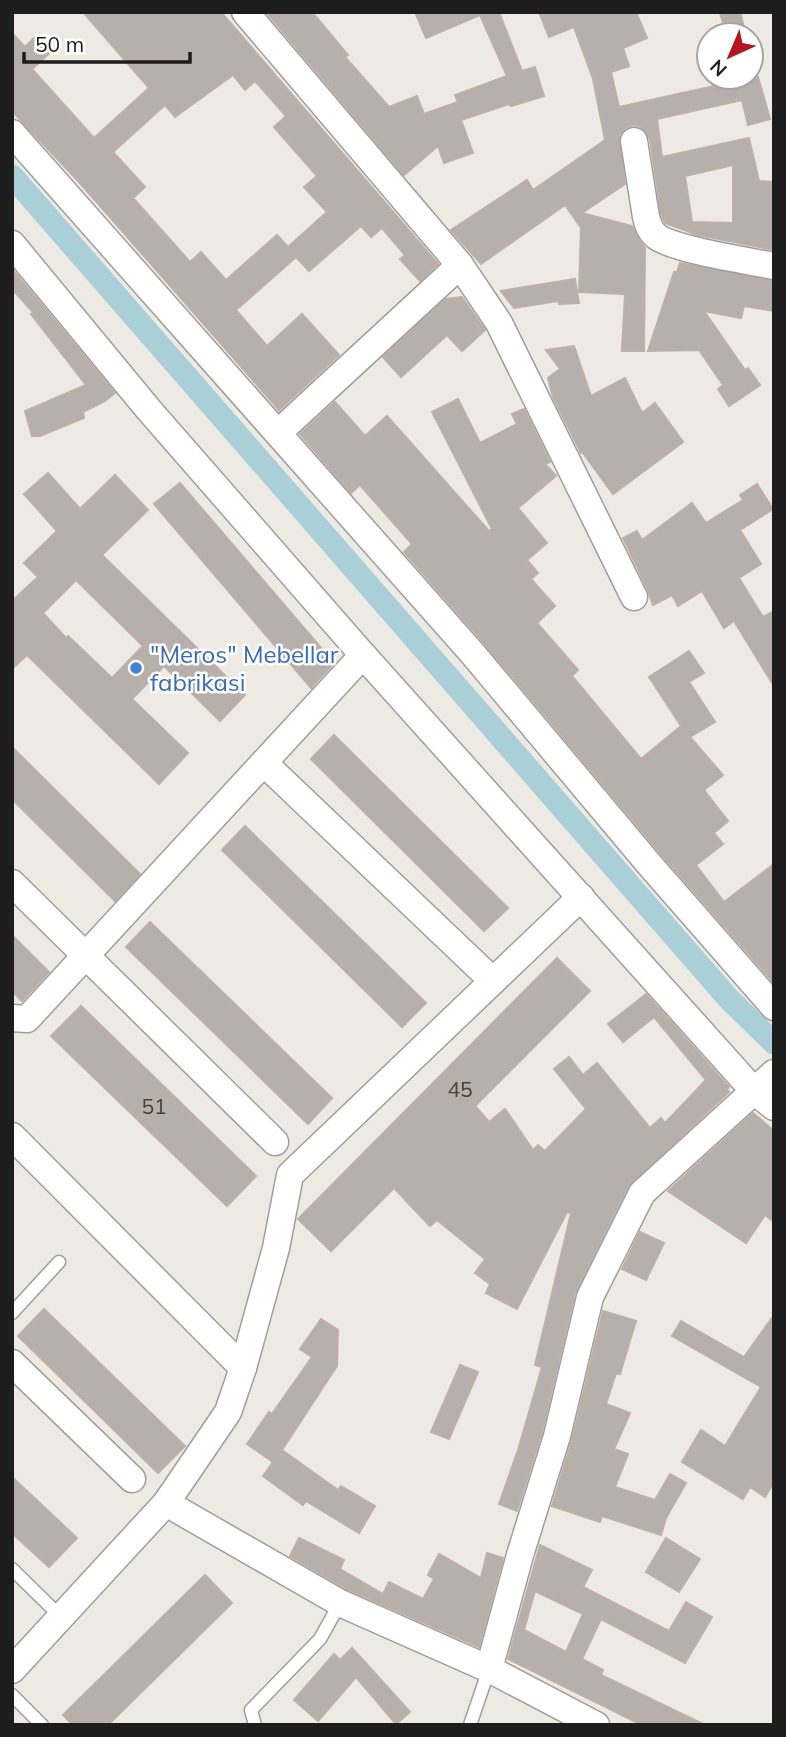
<svg xmlns="http://www.w3.org/2000/svg" width="786" height="1737" viewBox="0 0 786 1737" font-family="Mulish,sans-serif">
<rect width="100%" height="100%" fill="#edeae4"/>
<g fill="none" stroke-linecap="round" stroke-linejoin="round">
<!-- canal -->
<polyline stroke="#a9cfd7" stroke-width="23" points="12,176 728,998 774,1043"/>
</g>
<!-- building -->
<g fill="#b6afaa" stroke="#bdb0a8" stroke-width="2" fill-rule="evenodd">
<path d="M83,12h138l217,252 -18,17 -20,-22 5,-4 -23,-27 -11,9 -10,-11 -52,45 -13,-14 -60,53 31,36 35,-32 37,41 -60,55 -200,-228 -67,-71v-78l13,14 11,-11 15,16 -19,17 62,69 55,-50zM233,75l12,15 10,-9 31,35 -12,11 43,49 -13,11 23,25 -39,35 -11,-12 -51,45 -25,-28 -11,10 -57,-64 12,-11 -32,-35 52,-47 10,12z"/>
<polygon points="266,12 312,12 348,55 345,57 389,107 417,96 424,114 458,102 455,95 507,76 480,15 426,38 415,12 499,12 522,71 535,67 544,96 511,106 509,104 461,120 473,153 444,163 438,146 404,175"/>
<path d="M539,12h97l11,26 -24,10 6,18 -18,6 8,35 118,-26 -1,-4h22l12,42 -22,6 -6,-25 -85,19 5,38 87,-19 10,43 15,1v68l-76,-15 -33,-12 -4,-9 -11,-75 -4,-8 -7,-5 -7,-1 -7,3 -6,8 6,48 -43,29 50,13 6,13 7,9 -1,103h-22l3,-57 -46,-2 2,-64 -16,-23 -84,59 -30,-34 76,-50 6,10 72,-50 -12,-61 -19,-52 -25,10zM733,165v58l-41,-1 -7,-46z"/>
<polygon points="720,12 740,12 746,35 726,35"/>
<polygon points="680,263 774,281 774,311 744,306 741,318 704,311 745,370 748,368 760,385 729,406 718,389 723,385 699,350 648,351 674,272 677,272"/>
<polygon points="12,269 115,393 105,401 83,412 84,418 40,436 32,436 25,411 86,385 31,314 33,312 12,289"/>
<polygon points="575,279 579,303 559,304 558,301 514,308 501,291"/>
<polygon points="462,297 485,330 462,351 447,335 401,377 383,357 446,299"/>
<polygon points="574,346 591,396 625,378 642,413 655,403 683,442 613,494 583,453 581,453 553,397 548,378 560,369 546,350"/>
<polygon points="458,399 480,443 517,424 512,414 524,409 550,462 545,464 556,476 518,508 547,543 527,560 538,573 531,579 555,606 537,623 578,670 572,676 641,759 681,726 649,677 689,651 704,673 689,682 715,722 690,737 723,775 704,790 728,821 714,833 723,844 696,865 724,902 774,864 774,983 661,854 485,644 404,552 412,544 360,485 351,493 300,434 335,402 365,436 387,416 489,531 492,529 432,412"/>
<path d="M48,473l32,36 35,-34 33,35 -46,45 143,140 -25,26 -56,-55 -32,33 56,54 -29,31 -132,-129 -15,14v-68l26,-24 -14,-14 33,-32 -33,-37zM76,580l67,66 -31,32 -44,-42 -2,2 -23,-25z"/>
<polygon points="180,483 334,663 311,688 154,504"/>
<polygon points="757,484 773,509 740,530 761,564 739,578 763,617 774,611 774,686 734,621 724,628 702,591 678,606 672,595 653,605 648,590 623,538 637,531 642,540 692,503 706,523 743,500 740,495"/>
<polygon points="334,735 508,908 484,931 311,759"/>
<polygon points="12,747 140,874 115,901 12,799"/>
<polygon points="245,826 426,1003 402,1027 222,850"/>
<polygon points="150,922 332,1098 308,1124 126,947"/>
<polygon points="12,935 49,972 22,1001 12,991"/>
<polygon points="557,958 590,991 475,1106 489,1122 505,1109 533,1150 538,1145 545,1151 586,1109 554,1069 569,1057 583,1075 597,1063 650,1128 661,1118 665,1123 706,1080 654,1017 623,1042 608,1024 646,994 729,1087 727,1090 729,1092 628,1186 575,1293 542,1432 517,1511 499,1504 518,1450 542,1367 535,1365 571,1213 567,1212 517,1309 486,1293 490,1284 475,1273 485,1259 437,1220 430,1226 394,1188 331,1251 298,1219"/>
<polygon points="81,1006 256,1176 227,1206 51,1036"/>
<polygon points="753,1113 774,1131 774,1222 765,1215 746,1243 668,1191"/>
<polygon points="640,1232 664,1243 646,1280 622,1269"/>
<polygon points="44,1309 185,1446 158,1473 18,1336"/>
<polygon points="603,1311 636,1321 620,1374 616,1373 606,1404 630,1413 614,1449 628,1454 615,1487 655,1500 670,1474 686,1483 666,1518 661,1535 602,1516 600,1522 552,1506 572,1440"/>
<polygon points="774,1315 774,1482 765,1497 750,1487 743,1499 682,1462 701,1430 725,1446 761,1387 672,1336 681,1321 744,1357"/>
<polygon points="321,1319 338,1330 337,1366 282,1450 338,1490 341,1486 375,1506 359,1533 306,1501 303,1505 263,1476 273,1462 247,1444 269,1412 272,1414 312,1357 300,1349"/>
<polygon points="460,1365 478,1372 449,1439 431,1432"/>
<polygon points="12,1477 77,1538 49,1567 12,1533"/>
<polygon points="299,1538 344,1560 340,1569 383,1594 389,1582 423,1599 434,1579 428,1575 439,1554 481,1578 487,1553 503,1558 479,1647 347,1589 290,1556"/>
<polygon points="666,1538 700,1559 679,1592 646,1572"/>
<path d="M540,1545l52,25 -9,17 86,44 17,-29 26,15 -27,46 -84,-44 -19,40 21,11 -2,5 104,50h-63l-134,-66zM535,1591l48,23 -17,38 -42,-22z"/>
<polygon points="205,1575 232,1603 108,1725 73,1725 63,1715"/>
<polygon points="352,1648 410,1712 396,1724 356,1677 318,1721 294,1700 334,1654 340,1660"/>
</g>
<g fill="none" stroke-linecap="round" stroke-linejoin="round">
<!-- service casing -->
<g stroke="#9e9e9e" stroke-width="15">
<g id="service">
<polyline points="12,1313 59,1262"/>
<polyline points="12,1569 62,1618"/>
<polyline points="12,1695 42,1725"/>
<polyline points="255,1725 251,1710 320,1639 340,1603"/>
<polyline points="470,1725 489,1669"/>
</g>
</g>
<!-- minor casing -->
<g stroke="#9e9e9e" stroke-width="29">
<g id="minor">
<polyline points="245,12 460,265 499,323 634,597"/>
<polyline points="12,133 473,654 649,864 774,1007"/>
<path d="M634,141l12,76c2,8 4,14 10,19 18,14 93,25 118,30"/>
<polyline points="12,244 149,410 363,655"/>
<polyline points="279,432 460,265"/>
<polyline points="264,763 493,981"/>
<polyline points="12,883 275,1142"/>
<polyline points="12,1018 27,1019 363,655 754,1091 774,1107"/>
<polyline points="12,1136 243,1368 228,1412 166,1503"/>
<polyline points="12,1363 132,1479"/>
<polyline points="243,1368 276,1248 290,1175 581,897"/>
<polyline points="489,1669 520,1555 557,1436 590,1297 642,1193 774,1073"/>
<polyline points="12,1670 166,1503 340,1603 489,1669 596,1725"/>
</g>
</g>
<!-- service -->
<use href="#service" stroke="#fff" stroke-width="12"/>
<!-- minor -->
<use href="#minor" stroke="#fff" stroke-width="26"/>
</g>
<!-- markers -->
<circle fill="#3f7fe0" stroke="#fff" stroke-width="2.5" cx="136" cy="668" r="7"/>
<g text-anchor="middle" dominant-baseline="central" stroke-width="5" stroke-linejoin="round" paint-order="stroke">
<!-- number labels -->
<g font-size="21" fill="#434240">
<text x="460" y="1089">45</text>
<text x="154" y="1106">51</text>
</g>
<!-- shop labels -->
<g font-size="24" fill="#366cbe" stroke="#fff" text-anchor="start">
<text x="150" y="654">"Meros" Mebellar<tspan x="150" dy="28">fabrikasi</tspan></text>
</g>
</g>
<!-- border -->
<rect width="786" height="1737" fill="none" stroke="#1d1d1d" stroke-width="28"/>
<!-- north arrow -->
<g transform="translate(730 56) rotate(224)"><circle r="33" fill="#ffffff" stroke="#a5a5a5" stroke-width="2"/>
<path d="M0-5L12 26L0 18L-12 26Z" fill="#b6141e"/>
<text y="-10" font-size="19" font-weight="bold" text-anchor="middle" fill="#1d1d1d">N</text>
</g>
<!-- scale -->
<path d="M24 52v10h166v-10" fill="none" stroke="#1d1d1d" stroke-width="3.5"/>
<text x="35" y="52" font-size="21" fill="#1d1d1d" stroke="#ffffff" stroke-width="5" paint-order="stroke">50 m</text>
</svg>
